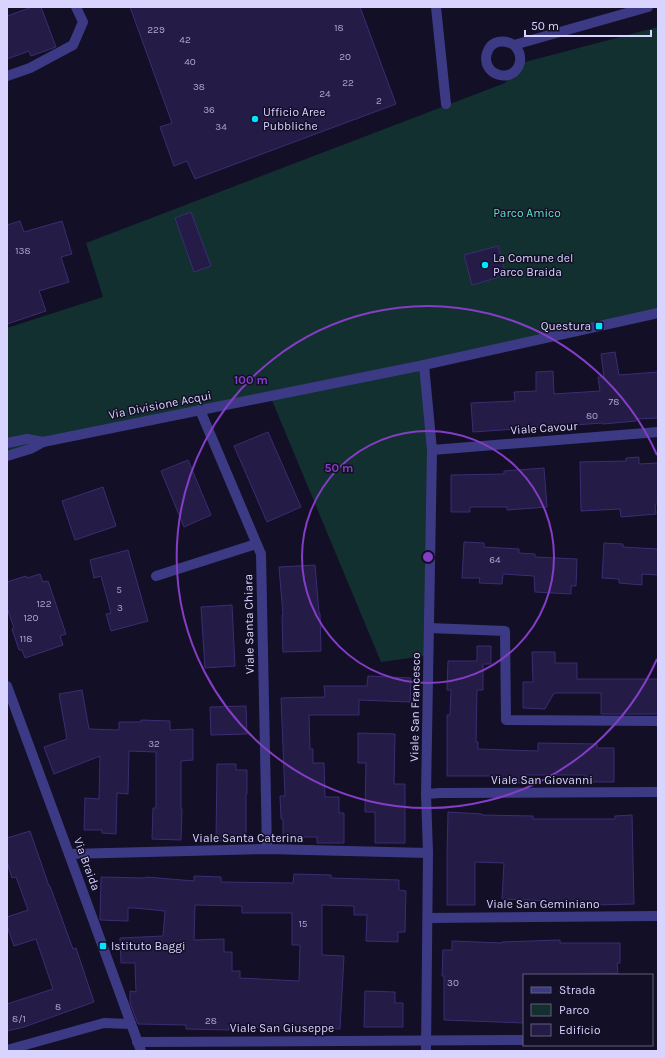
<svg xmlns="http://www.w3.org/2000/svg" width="665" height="1058" viewBox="0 0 665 1058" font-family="Karla,sans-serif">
<rect width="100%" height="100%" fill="#130f26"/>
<!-- green -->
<polygon fill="#12302f" points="658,27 658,317 429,368 432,655 381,662 271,398 7,453 7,328 103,297 86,243 505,83 525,62"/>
<!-- building -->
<g fill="#241b47" stroke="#3b2d73" fill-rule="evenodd">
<polygon points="32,7 41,7 56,47 31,56 29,51 7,59 7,16"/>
<polygon points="130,7 360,7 396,104 195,179 187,161 174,166 160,127 172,123"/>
<polygon points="191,212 211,266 194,272 175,218"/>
<polygon points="20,221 24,232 62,221 72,254 61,257 69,282 39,291 46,311 7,324 7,225"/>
<polygon points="498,246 506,275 472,285 464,255"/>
<polygon points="615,352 619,375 658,372 658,418 636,419 636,421 603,424 603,423 473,432 471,403 515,401 514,392 536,391 536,372 553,371 554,394 600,391 598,377 604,377 601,354"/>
<polygon points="268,432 301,507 267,522 234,446"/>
<polygon points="639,457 639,464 658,463 658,504 655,504 656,514 621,517 620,509 581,511 580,462 626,461 626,458"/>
<polygon points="188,460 211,515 184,527 161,471"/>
<polygon points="544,468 547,507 507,510 507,507 470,507 470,512 451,512 451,475 504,474 504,471"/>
<polygon points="103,487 116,526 75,540 62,501"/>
<polygon points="464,542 484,543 484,547 519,549 519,553 535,554 535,557 577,559 576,586 571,586 571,594 535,592 534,576 503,574 502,584 479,583 480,578 462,578"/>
<polygon points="604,543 623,544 623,547 658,549 658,575 642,574 642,585 619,583 619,579 602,578"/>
<polygon points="128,550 148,621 111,631 106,614 111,613 101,576 94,578 90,560"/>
<polygon points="315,565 319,613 320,613 321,651 283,652 282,615 283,615 279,567"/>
<polygon points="40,574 43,582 48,581 66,634 60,636 63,645 25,658 22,650 19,650 12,629 14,628 7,608 7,582 26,576 27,578"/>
<polygon points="232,605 235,666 205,668 201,607"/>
<polygon points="477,646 491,646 491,664 483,664 483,690 477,690 476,742 478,742 478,749 538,751 538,743 597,744 597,748 614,748 614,782 585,782 585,775 523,775 523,783 494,782 495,776 447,776 447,715 450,715 451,690 447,690 448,661 477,661"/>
<polygon points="532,652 555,652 555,663 577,663 577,679 658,679 658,714 601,714 601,693 554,693 545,709 523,708 523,682 533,682"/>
<polygon points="368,676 411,678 410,702 359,700 359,715 309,715 310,749 313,749 313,763 324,763 325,797 339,797 339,813 344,813 344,843 317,843 317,837 283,837 283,819 281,819 280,796 285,796 281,698 325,697 324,686 367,686"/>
<polygon points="82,690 89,729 119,730 119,722 141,722 141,720 170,721 170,730 193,729 193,760 181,761 181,809 182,809 181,840 152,839 153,808 156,808 156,752 129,751 128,794 117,793 116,834 102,833 102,830 84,830 85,798 99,799 100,756 54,774 44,747 67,739 59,694"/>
<polygon points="246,706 247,734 211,735 210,707"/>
<polygon points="358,733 395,734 394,784 405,784 405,843 375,843 375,812 365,812 366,763 358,763"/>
<polygon points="217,764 236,764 236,770 247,770 247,794 246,794 246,840 216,841"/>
<polygon points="448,812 482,814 482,815 533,816 533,819 615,819 615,816 632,815 634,904 594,905 594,906 574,908 573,902 551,903 551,901 502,899 504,863 475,862 475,905 447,905 447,857"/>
<polygon points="30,831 49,886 50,886 73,949 76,948 94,1002 24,1027 7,1031 7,1004 53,989 36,939 14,946 7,926 7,917 28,910 16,877 12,878 7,862 7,838"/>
<path d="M294,874l37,1v3l68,2v10l7,1 -1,41h-7v10l-32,-1 1,-26h-13v-9l-32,-1v50l22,1 -4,73 -56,-3v3l-55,-3v4l-43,-1v-4l-48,-1 -8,-21v-12l6,1 -1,-29h-14l-1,-25 43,-2 2,-25 -30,-3h-7v13l-28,-1 1,-43 44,1 1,-1 48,4v-5l27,1v5l72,1zM195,905l47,1v7h50v32h8l-1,36 -59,-3v-7h-8v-19h-8v-13l-30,1z"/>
<polygon points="560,940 560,943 620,943 620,963 617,963 618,974 524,975 524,1023 444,1020 444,976 442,976 443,950 452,950 452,941 502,943 502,942"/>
<polygon points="365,991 395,992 395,1003 403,1003 403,1027 364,1027"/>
</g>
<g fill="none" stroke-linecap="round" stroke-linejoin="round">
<!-- street -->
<g stroke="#3d3a85" stroke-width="10">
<polyline points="436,7 446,104"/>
<path d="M514,45c5,5 7,10 6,17 -6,24 -40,13 -33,-9 4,-13 17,-14 27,-8l134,-38"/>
<polyline points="7,76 30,68 73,45 83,22 76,7"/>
<polyline points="424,365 432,450 426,794 428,853 426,1051"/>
<polyline points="200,410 261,554 267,849"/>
<polyline points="7,443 27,439 43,442"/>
<polyline points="432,450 658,432"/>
<polyline points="7,456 30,449 43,442 424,365 658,313"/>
<polyline points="156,576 256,544"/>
<polyline points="429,628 505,631 506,720 658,721"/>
<polyline points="7,686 69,854 141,1051"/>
<polyline points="426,794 440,793 658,792"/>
<polyline points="69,854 267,849 428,853"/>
<polyline points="428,918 658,916"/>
<polyline points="137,1042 524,1040"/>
<polyline points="7,1050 104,1023 131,1024"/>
</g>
</g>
<!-- distance rings -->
<g fill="none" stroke="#843dc5" stroke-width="2">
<circle cx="428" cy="557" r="126"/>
<path d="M657 659A251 251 0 1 1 657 455"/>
</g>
<!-- markers -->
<g fill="#00e5ff" stroke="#130f26" stroke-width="1.5">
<circle cx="255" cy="119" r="4"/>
<circle cx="485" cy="265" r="4"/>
<rect x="595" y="322" width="8" height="8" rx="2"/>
<rect x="99" y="942" width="8" height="8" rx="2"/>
</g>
<g text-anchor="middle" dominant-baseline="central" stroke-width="3" stroke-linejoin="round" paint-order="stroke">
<!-- number labels -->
<g font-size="10" fill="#aca6d1">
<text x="339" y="28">18</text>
<text x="156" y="30">229</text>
<text x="185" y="40">42</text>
<text x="345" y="57">20</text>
<text x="190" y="62">40</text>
<text x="348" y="83">22</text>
<text x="199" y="87">38</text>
<text x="325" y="94">24</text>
<text x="379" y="101">2</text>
<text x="209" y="110">36</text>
<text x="221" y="127">34</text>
<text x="23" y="251">138</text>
<text x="614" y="402">78</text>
<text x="592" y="416">80</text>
<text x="495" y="560">64</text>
<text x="119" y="590">5</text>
<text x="44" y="604">122</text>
<text x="120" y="608">3</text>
<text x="31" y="618">120</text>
<text x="26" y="639">118</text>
<text x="154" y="744">32</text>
<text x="303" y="924">15</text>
<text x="453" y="983">30</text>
<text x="58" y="1007">8</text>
<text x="19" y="1019">8/1</text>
<text x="211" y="1021">28</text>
</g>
<!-- poi labels -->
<g font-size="12" fill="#d9d4ff" stroke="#130f26" text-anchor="start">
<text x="263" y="112">Ufficio Aree<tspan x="263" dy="14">Pubbliche</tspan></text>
<text x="493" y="258">La Comune del<tspan x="493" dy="14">Parco Braida</tspan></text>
<text x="591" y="326" text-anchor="end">Questura</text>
<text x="111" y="946">Istituto Baggi</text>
</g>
<!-- park labels -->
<g font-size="12" fill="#5fe0c0" stroke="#130f26">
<text x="527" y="213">Parco Amico</text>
</g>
<!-- street labels -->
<g font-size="12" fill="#d9d4ff" stroke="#130f26">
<text transform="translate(160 405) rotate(-11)">Via Divisione Acqui</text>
<text transform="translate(544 428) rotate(-4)">Viale Cavour</text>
<text transform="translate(249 624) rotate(-91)">Viale Santa Chiara</text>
<text transform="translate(415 707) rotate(-89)">Viale San Francesco</text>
<text x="542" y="780">Viale San Giovanni</text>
<text x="248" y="838">Viale Santa Caterina</text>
<text transform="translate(87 864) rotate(70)">Via Braida</text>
<text x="543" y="904">Viale San Geminiano</text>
<text x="282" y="1028">Viale San Giuseppe</text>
</g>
</g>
<circle cx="428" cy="557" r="6" fill="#843dc5" stroke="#130f26" stroke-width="2"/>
<g font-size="12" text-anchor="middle" font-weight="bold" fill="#843dc5" stroke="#130f26" stroke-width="3" stroke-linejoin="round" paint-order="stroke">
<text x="251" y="384">100 m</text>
<text x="339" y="472">50 m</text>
</g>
<!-- border -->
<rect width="665" height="1058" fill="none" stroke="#d9d4ff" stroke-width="16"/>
<!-- legend -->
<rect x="523" y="974" width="130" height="72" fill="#130f26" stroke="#625e7d"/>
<rect x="531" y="987" width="20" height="6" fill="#3d3a85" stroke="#625e7d"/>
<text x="559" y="994" font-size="12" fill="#d9d4ff">Strada</text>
<rect x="531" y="1004" width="20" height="12" fill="#12302f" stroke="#625e7d"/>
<text x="559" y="1014" font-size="12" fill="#d9d4ff">Parco</text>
<rect x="531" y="1024" width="20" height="12" fill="#241b47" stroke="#625e7d"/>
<text x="559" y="1034" font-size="12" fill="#d9d4ff">Edificio</text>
<!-- scale -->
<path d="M525 30v6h126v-6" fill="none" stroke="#d9d4ff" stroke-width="2"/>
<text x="531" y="30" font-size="12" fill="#d9d4ff" stroke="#130f26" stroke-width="3" paint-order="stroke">50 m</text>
</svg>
